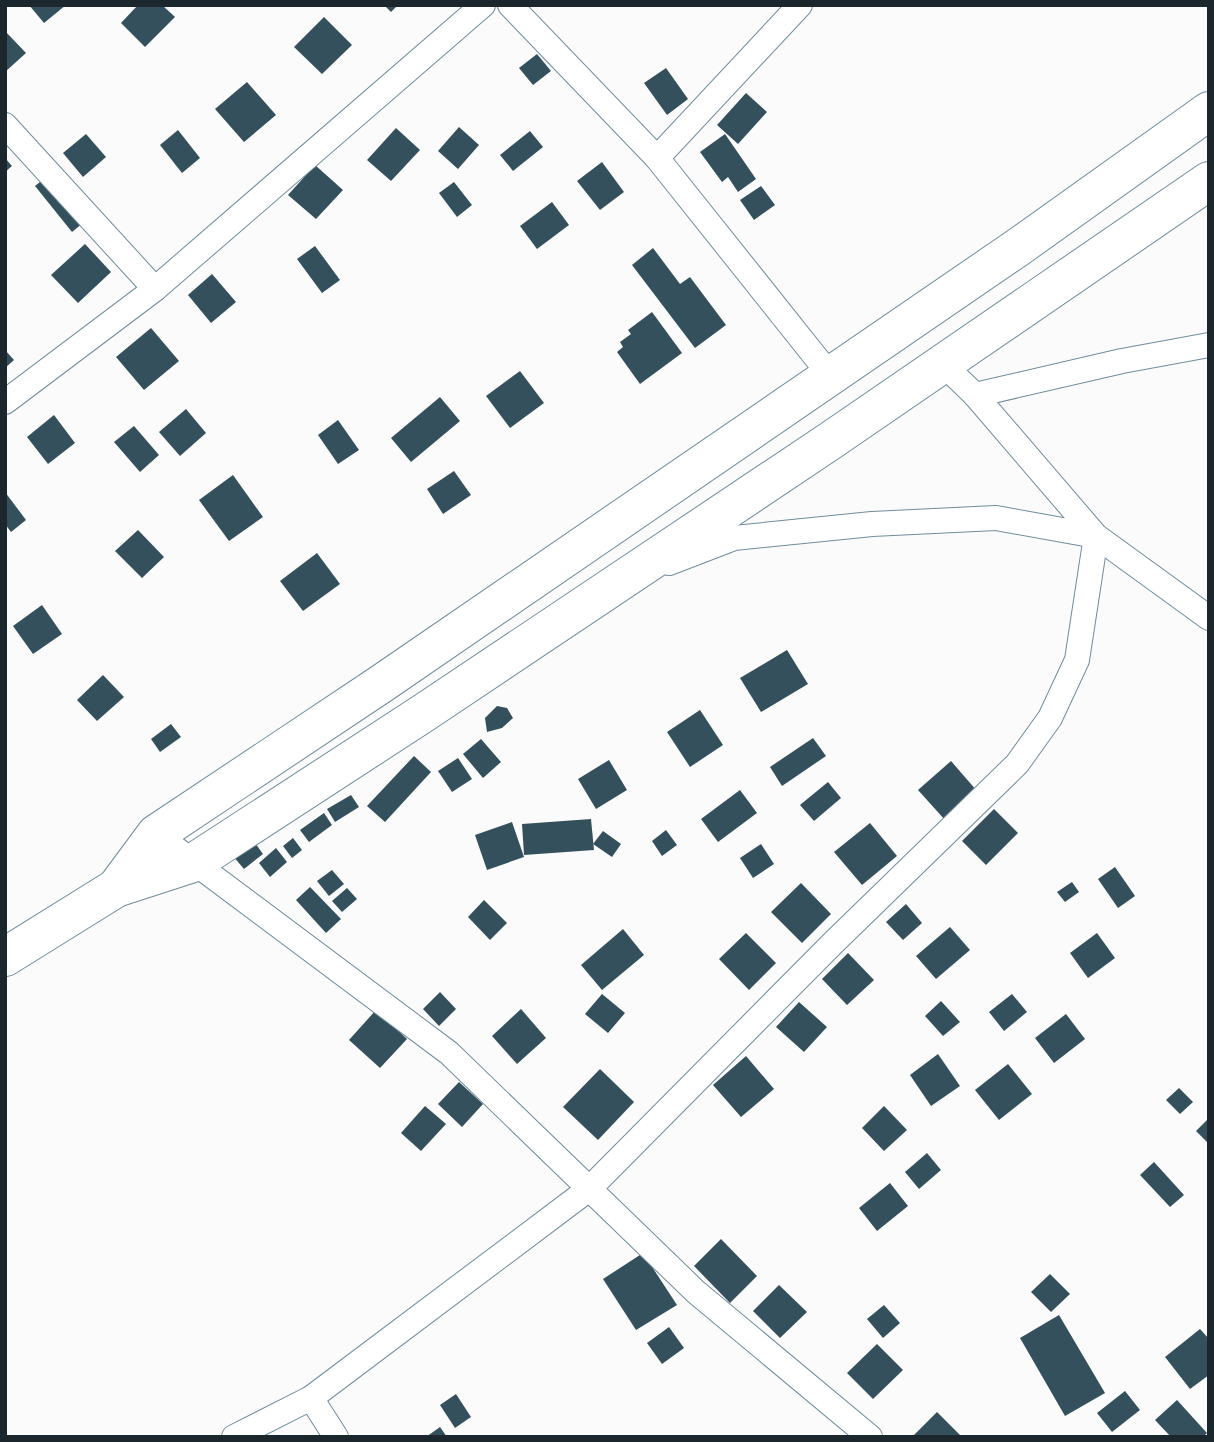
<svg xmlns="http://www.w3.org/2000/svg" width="1214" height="1442" viewBox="0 0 1214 1442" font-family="'PT Sans Narrow',sans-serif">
<rect width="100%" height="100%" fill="#fbfbfb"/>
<!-- building -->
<g fill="#34505d">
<polygon points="29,5 66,5 44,23"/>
<polygon points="138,5 162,5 175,17 145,47 121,23"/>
<polygon points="384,5 398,5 391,12"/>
<polygon points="324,17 352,45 322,74 294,47"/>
<polygon points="5,31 26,53 5,72"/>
<polygon points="537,54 551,71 533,85 519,68"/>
<polygon points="666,68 688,99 667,115 644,83"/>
<polygon points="247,82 276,115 244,142 215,109"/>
<polygon points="746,93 767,112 738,144 717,125"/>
<polygon points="459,127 479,145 458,169 438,151"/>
<polygon points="396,128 420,150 391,181 367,160"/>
<polygon points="178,130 200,158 182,173 160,145"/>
<polygon points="530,131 543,147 513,171 500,155"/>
<polygon points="86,134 106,157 83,177 63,153"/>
<polygon points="725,134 756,179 738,192 728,177 722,182 700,152"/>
<polygon points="5,158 12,166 5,172"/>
<polygon points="602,162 624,192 600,210 577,181"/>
<polygon points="315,165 343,190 316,219 288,195"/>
<polygon points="45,178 83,223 72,232 35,186"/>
<polygon points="454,182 472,205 457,217 439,193"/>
<polygon points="761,186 775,205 754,220 740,200"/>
<polygon points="552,202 569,225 537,249 520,226"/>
<polygon points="85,244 111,272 78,303 51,275"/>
<polygon points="315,246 340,280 322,293 297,259"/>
<polygon points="653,248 680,284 690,277 726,325 695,348 632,265"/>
<polygon points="212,274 236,302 211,323 188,295"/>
<polygon points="652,312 682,353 640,384 617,352 623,347 620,342 631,334 628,330"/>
<polygon points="151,328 179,361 144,390 116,357"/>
<polygon points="5,350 14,360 5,368"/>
<polygon points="520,371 544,403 510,428 486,396"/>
<polygon points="440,397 460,421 411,462 391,438"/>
<polygon points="186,409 206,433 180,456 159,432"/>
<polygon points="54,415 75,443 48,464 27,437"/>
<polygon points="338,420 359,450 338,464 318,435"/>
<polygon points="134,426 159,455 140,472 114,442"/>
<polygon points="454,471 471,495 443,514 427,489"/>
<polygon points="233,475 263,517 229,541 199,500"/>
<polygon points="5,492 26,520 11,532 5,524"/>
<polygon points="138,530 164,557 142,578 115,551"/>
<polygon points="317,553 340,584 303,611 280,581"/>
<polygon points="42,605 62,634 33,654 13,626"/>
<polygon points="787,650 808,684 761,712 740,678"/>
<polygon points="103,675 124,697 97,721 77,700"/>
<polygon points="497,706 507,708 513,718 502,728 487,732 485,718"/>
<polygon points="700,710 723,745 690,767 667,732"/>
<polygon points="171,724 181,737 160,752 151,739"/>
<polygon points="813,738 826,756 782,786 770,767"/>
<polygon points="481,739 501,762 483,778 463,754"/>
<polygon points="414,756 431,772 385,822 367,806"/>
<polygon points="458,758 472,779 452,792 438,771"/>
<polygon points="609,760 627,790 596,809 578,779"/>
<polygon points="951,761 977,791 945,820 918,790"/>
<polygon points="828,782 841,798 814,821 800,805"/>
<polygon points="740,790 757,813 718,842 701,819"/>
<polygon points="351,795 359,807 335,822 327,809"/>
<polygon points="994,809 1018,833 986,865 962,841"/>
<polygon points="324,813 332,825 309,842 300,830"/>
<polygon points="591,819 594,850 524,855 522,824"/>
<polygon points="512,822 524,857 487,870 475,835"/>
<polygon points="870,823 897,856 862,885 834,852"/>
<polygon points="666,830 677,845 662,856 652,841"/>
<polygon points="603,831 621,844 612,857 593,844"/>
<polygon points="293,838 302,850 292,858 283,846"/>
<polygon points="253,840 263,854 244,869 233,856"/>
<polygon points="761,844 774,864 753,878 740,858"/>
<polygon points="276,848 287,862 270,877 259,863"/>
<polygon points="1115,867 1135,896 1118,908 1098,879"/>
<polygon points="332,870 344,884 329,896 317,881"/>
<polygon points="1072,882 1079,892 1065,902 1057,892"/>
<polygon points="801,883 831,914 802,943 771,912"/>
<polygon points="310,887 341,919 326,933 296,900"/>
<polygon points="347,888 357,899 342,912 332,901"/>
<polygon points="484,900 507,923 490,940 468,917"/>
<polygon points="906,904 922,923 903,940 886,922"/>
<polygon points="950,927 970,950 936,979 916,956"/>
<polygon points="623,929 644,955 602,990 581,965"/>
<polygon points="746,933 776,963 749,990 719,959"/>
<polygon points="1097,933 1115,958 1088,978 1070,953"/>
<polygon points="848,953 874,980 847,1005 822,979"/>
<polygon points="440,992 456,1009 439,1026 423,1009"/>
<polygon points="602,994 625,1013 608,1033 585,1014"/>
<polygon points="1012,994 1027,1012 1004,1031 989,1012"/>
<polygon points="941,1001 960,1022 943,1036 925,1016"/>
<polygon points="799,1002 827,1027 804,1052 776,1027"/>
<polygon points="521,1009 546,1038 517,1064 492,1036"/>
<polygon points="376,1010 407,1039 380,1068 349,1040"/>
<polygon points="1066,1014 1085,1039 1054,1063 1035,1038"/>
<polygon points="938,1054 960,1086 931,1106 910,1075"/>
<polygon points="746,1056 774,1089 741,1117 713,1085"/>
<polygon points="1008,1064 1032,1094 999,1120 975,1090"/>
<polygon points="600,1069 634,1102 598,1140 563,1107"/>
<polygon points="459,1082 483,1104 462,1127 438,1104"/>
<polygon points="1179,1088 1193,1102 1180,1114 1166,1100"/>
<polygon points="425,1106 446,1124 421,1151 401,1133"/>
<polygon points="884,1106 907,1130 884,1151 862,1128"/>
<polygon points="1209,1118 1209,1144 1196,1131"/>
<polygon points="927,1153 941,1170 919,1189 905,1172"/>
<polygon points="1154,1162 1184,1195 1170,1207 1140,1175"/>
<polygon points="890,1183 908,1206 877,1231 859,1208"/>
<polygon points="721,1239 757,1276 730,1303 694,1266"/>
<polygon points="643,1253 677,1305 636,1330 603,1279"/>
<polygon points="1050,1274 1070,1294 1051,1312 1031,1292"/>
<polygon points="779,1285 807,1312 780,1338 753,1311"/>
<polygon points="884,1305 900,1323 883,1338 867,1319"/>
<polygon points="1059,1315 1105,1393 1065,1416 1020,1338"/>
<polygon points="669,1327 684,1348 662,1364 647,1343"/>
<polygon points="1200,1329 1209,1339 1209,1375 1190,1389 1165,1357"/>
<polygon points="877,1344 903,1370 873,1399 847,1373"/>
<polygon points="1125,1391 1140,1410 1112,1432 1097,1413"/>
<polygon points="456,1394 471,1417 455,1428 440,1405"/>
<polygon points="1177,1400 1207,1433 1203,1437 1171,1437 1155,1420"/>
<polygon points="937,1412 962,1437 912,1437"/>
<polygon points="440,1427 447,1437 426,1437"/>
</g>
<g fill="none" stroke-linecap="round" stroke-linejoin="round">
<!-- minor casing -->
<g stroke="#6f8d9c" stroke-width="26">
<g id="minor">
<polyline points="510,5 657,158 830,375"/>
<polyline points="5,125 155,289"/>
<polyline points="657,158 800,5"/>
<polyline points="943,364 975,395 1096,536 1209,618"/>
<polyline points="975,395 1122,361 1209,345"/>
<polyline points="5,402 155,289 483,5"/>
<polyline points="156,834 449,1053 696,1292 870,1437"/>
<polyline points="311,1398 336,1437"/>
<polyline points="234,1437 311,1398 589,1189 832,944 1017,764 1050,718 1077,660 1096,536 996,518 872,524 734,538 669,563"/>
</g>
</g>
<!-- primary casing -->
<g stroke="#6f8d9c" stroke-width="40">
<g id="primary">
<polyline points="116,888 156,834 381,684 1017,248 1209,111"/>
<polyline points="5,957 116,888 193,863 422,714 830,441 1209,181"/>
</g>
</g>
<!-- minor -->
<use href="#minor" stroke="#fff" stroke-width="24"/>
<!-- primary -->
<use href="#primary" stroke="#fff" stroke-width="38"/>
</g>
<!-- border -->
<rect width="1214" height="1442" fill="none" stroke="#1b272d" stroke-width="14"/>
</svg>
